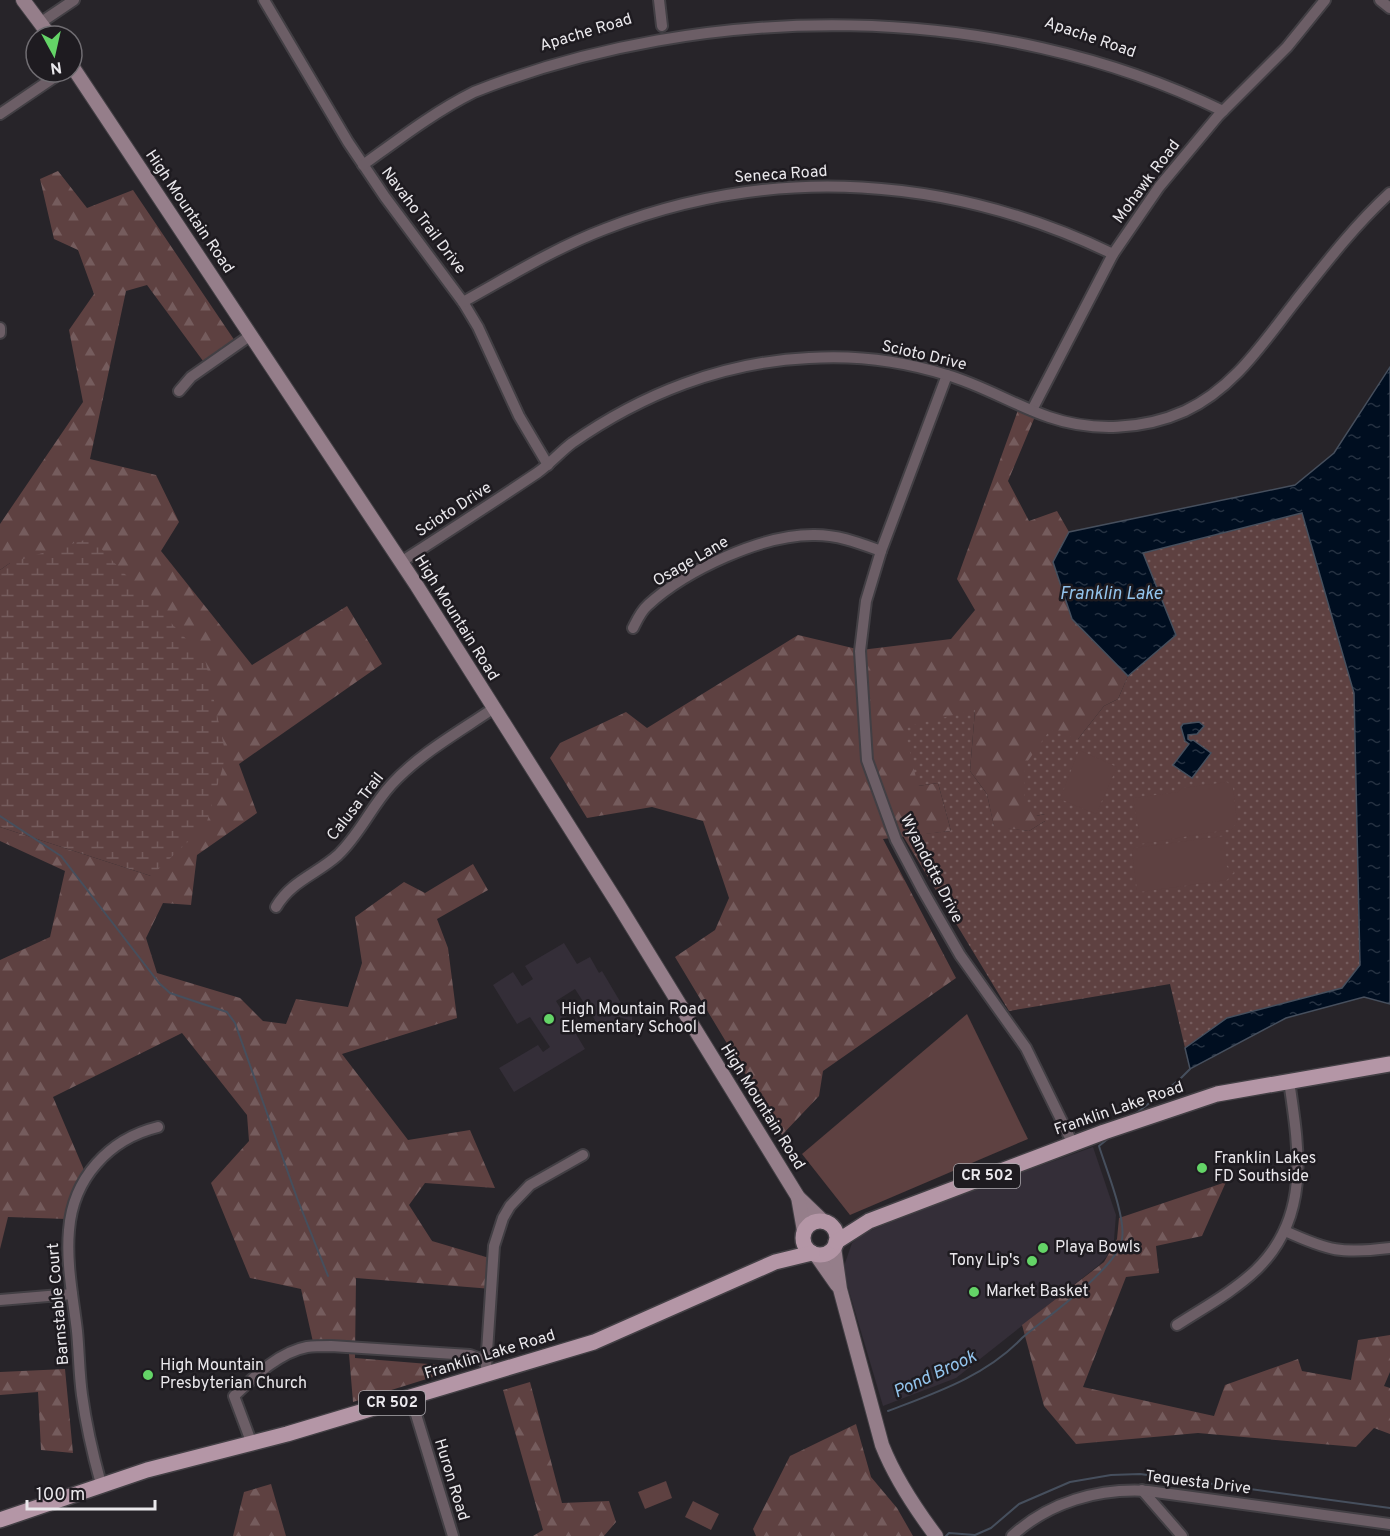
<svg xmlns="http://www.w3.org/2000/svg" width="1390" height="1536" viewBox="0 0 1390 1536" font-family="Overpass,sans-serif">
<defs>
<pattern id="forest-firs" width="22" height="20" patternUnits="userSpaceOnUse" patternTransform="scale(1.5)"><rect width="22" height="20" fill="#5e4141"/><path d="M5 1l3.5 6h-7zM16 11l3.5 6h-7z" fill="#755c5d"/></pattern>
<pattern id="wetland-marsh" width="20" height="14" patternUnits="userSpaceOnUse" patternTransform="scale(1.5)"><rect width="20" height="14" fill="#5e4141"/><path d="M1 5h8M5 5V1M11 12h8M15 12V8" fill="none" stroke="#755c5d"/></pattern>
<pattern id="park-dots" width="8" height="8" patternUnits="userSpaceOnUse" patternTransform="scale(1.5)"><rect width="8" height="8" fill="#5e4141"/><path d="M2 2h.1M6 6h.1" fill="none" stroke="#755c5d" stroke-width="1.8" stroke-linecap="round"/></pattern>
<pattern id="water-ripples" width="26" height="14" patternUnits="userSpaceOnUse" patternTransform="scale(1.5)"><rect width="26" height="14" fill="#000e20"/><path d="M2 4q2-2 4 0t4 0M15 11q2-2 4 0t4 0" fill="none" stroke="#253141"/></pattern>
</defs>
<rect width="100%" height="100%" fill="#272429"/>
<!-- built -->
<g fill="#342e38">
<polygon points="564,943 577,964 590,957 599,973 602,971 621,1003 633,1005 632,1021 619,1017 617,1025 609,1023 607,1034 591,1031 595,1020 575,989 556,1001 585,1049 514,1092 499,1068 538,1045 543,1052 550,1047 530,1017 517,1024 493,985 513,972 522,986 533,979 525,966"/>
<polygon points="1093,1147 1116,1215 1114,1240 1107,1256 1099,1265 956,1378 883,1406 846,1281 844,1266 852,1243 864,1233 984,1186"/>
</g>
<!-- forest -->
<g fill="url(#forest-firs)">
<polygon points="58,171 87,208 133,190 237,344 206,365 147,285 126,291 90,459 156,475 179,522 161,551 252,665 347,606 382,664 239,764 257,813 197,855 191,905 163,903 146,938 157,973 240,998 263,1021 286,1024 296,999 348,1007 362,963 355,917 404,882 425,893 473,864 488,890 437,919 448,948 457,1018 342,1054 408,1140 470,1130 495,1188 425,1183 409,1205 432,1241 496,1260 492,1289 356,1278 355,1358 465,1367 353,1402 348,1342 313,1342 301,1289 250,1278 211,1183 249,1141 247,1115 182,1033 53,1097 87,1177 67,1219 8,1217 0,1249 0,960 50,937 65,871 0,841 0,827 151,876 10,563 0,570 0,524 83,402 69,330 94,294 78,250 54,239 40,179"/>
<polygon points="1022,399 1039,407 1008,481 1029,521 1057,511 1069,532 1053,562 1072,619 1128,676 1118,699 1104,706 1078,739 1036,816 1045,814 1045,821 1029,831 994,827 987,794 970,771 975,710 918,786 938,783 951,831 883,839 956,978 823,1071 819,1096 782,1135 675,957 715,930 729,898 703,821 652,807 587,818 550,758 560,743 626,712 647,728 798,635 861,650 951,639 975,610 957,579"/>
<polygon points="1226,1182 1202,1236 1156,1246 1159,1273 1126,1277 1083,1387 1214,1416 1225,1385 1298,1359 1302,1371 1351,1380 1358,1340 1390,1335 1390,1372 1384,1386 1390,1388 1390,1434 1374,1428 1356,1447 1198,1433 1076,1444 1044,1406 1022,1325 1104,1262 1117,1239 1119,1218"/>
<polygon points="65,1369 73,1453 41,1450 38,1392 0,1395 0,1372"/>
<polygon points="530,1382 562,1503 609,1501 616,1522 604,1536 533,1536 543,1530 503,1390"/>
<polygon points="856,1424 871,1477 897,1508 913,1536 756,1536 753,1529 790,1456"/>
<polygon points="271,1484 286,1536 233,1536 244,1492"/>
</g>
<!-- wetland -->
<polygon fill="url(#wetland-marsh)" points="91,538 205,659 226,756 206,825 151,876 0,827 0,570 10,563"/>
<!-- park -->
<polygon fill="url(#park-dots)" points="1302,513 1354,693 1360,965 1342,988 1227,1018 1185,1048 1170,984 1009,1011 903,836 951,831 938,783 918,786 904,727 975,710 970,771 987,794 994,826 1029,831 1045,821 1045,814 1036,816 1024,802 1025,765 1050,730 1078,739 1104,706 1118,699 1128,676 1176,635 1143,553"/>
<!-- garden -->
<g fill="#5e4141">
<polygon points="1079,750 1117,767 1096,814 1060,799"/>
<polygon points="1227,782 1233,787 1237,822 1232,829 1141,844 1133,798 1178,792 1182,788"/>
<polygon points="1224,836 1228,839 1223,841 1227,867 1234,872 1227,880 1140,892 1137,890 1132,852 1134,848"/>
<polygon points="967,1014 1028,1139 850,1215 802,1154"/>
<polygon points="666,1481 672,1498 645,1509 638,1492"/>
<polygon points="693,1501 719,1514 711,1530 685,1517"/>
</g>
<!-- water -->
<g fill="url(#water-ripples)" stroke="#464f5d" stroke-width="1.5">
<polygon points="1390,367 1390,1004 1364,997 1286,1018 1190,1069 1185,1048 1227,1018 1342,988 1360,965 1354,693 1302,513 1143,553 1176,635 1128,676 1072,619 1053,562 1069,532 1295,485 1334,453"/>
<polygon points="1199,722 1204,726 1197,734 1188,735 1188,739 1191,741 1193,740 1211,753 1192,778 1173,765 1189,744 1185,741 1181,727 1183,724"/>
</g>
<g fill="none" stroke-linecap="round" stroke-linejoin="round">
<!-- stream -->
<g stroke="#464f5d" stroke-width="2">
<polyline points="0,816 61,856 159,983 170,993 227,1012 235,1023 297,1198 328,1276"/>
<polyline points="1134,1115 1179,1080 1190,1069"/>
<path d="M888,1411c47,-18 98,-35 134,-73 23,-20 96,-70 100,-99 4,-22 -16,-70 -23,-93l11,-9"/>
<polyline points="946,1536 949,1533 975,1535 991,1528 1019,1504 1070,1482 1111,1475 1140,1474 1390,1508"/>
</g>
<!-- minor casing -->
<g stroke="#423f44" stroke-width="14">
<g id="minor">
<polyline points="264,0 348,142 385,197 463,302 478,327 519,416 548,465"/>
<polyline points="659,0 662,26"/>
<polyline points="1380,0 1390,8"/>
<polyline points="40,23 74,0"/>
<polyline points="0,114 62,72"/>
<path d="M363,165c36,-26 71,-53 111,-73 233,-92 522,-92 749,19"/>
<path d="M463,302c47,-26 92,-54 142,-73 169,-66 346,-53 508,25"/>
<polyline points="0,328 0,333"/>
<polyline points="947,375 881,551 866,601 860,651 867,760 896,840 922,889 960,955 1026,1048 1073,1144"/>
<polyline points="179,391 191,377 251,335"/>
<polyline points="1032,410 1113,254 1159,187 1218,116 1287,47 1325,0"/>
<path d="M401,562c45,-29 91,-59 136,-89 13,-9 23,-21 35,-30 70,-49 151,-81 237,-85 46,-3 94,3 138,17 35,10 67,30 102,42 43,15 94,13 136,-6 49,-23 77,-67 110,-109 30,-38 59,-76 95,-109"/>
<path d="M633,628c4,-8 8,-17 15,-23 38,-35 115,-71 167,-70 24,0 44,8 66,16"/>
<path d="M276,907c15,-26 41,-33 62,-52 22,-21 33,-48 53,-70 28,-31 68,-53 103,-77"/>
<path d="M1285,1231c44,20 56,23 105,17"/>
<polyline points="0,1300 72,1294"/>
<path d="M1177,1325c26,-17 56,-33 79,-55 55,-53 43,-121 33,-189"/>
<polyline points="486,1367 494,1246 503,1218 510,1206 530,1185 583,1155"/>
<polyline points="411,1398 453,1536"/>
<path d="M252,1444l-18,-48c20,-19 45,-44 73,-49 8,-1 16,-1 24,-1l139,9 16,6"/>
<path d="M101,1484c-8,-29 -15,-59 -19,-89 -3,-22 -3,-43 -5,-64 -4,-34 -11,-67 -8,-101 4,-52 40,-91 89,-103"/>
<polyline points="1142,1490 1182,1536"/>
<path d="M1012,1536c37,-34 86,-48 136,-45l242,33"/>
</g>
</g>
<!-- secondary casing -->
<g stroke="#423f44" stroke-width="16">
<g id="secondary">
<polyline points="23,0 50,36"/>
<polyline points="72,66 417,586 618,904 798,1197 823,1221"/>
<polyline points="798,1197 804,1231"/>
<path d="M834,1247l6,42 42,156c13,33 33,63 54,91"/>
<polyline points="816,1255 837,1285"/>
</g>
</g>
<!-- primary casing -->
<g stroke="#423f44" stroke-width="18">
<g id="primary">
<circle cx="820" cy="1238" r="17"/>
<polyline points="836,1242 869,1221 1104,1132 1217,1094 1390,1064"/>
<polyline points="0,1520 147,1470 287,1434 594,1342 775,1262 812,1253"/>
</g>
</g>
<!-- minor -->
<use href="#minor" stroke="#6c5e66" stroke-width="10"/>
<!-- secondary -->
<use href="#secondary" stroke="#957e8a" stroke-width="14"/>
<!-- primary -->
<use href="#primary" stroke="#b496a6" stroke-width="15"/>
</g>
<!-- markers -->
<g fill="#64d467" stroke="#1e1b20" stroke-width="2">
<circle cx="549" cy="1019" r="6"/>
<circle cx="1202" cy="1168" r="6"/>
<circle cx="1043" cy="1248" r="6"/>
<circle cx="1032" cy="1261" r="6"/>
<circle cx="974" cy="1292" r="6"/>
<circle cx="148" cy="1375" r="6"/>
</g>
<g text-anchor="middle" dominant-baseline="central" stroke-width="5" stroke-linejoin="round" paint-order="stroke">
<!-- shield labels -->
<g fill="#1e1b20" stroke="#adaaaf" stroke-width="1.5">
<rect x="954" y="1164" width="66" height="24" rx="4.5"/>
<rect x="359" y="1391" width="66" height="24" rx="4.5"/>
</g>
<g font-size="15" font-weight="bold" fill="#eae8ec">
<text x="987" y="1176">CR 502</text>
<text x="392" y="1403">CR 502</text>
</g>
<!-- street labels -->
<g font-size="16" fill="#eae8ec" stroke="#1e1b20">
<text transform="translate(586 33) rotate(-17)">Apache Road</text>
<text transform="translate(1090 38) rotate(19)">Apache Road</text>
<text transform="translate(781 175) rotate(-4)">Seneca Road</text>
<text transform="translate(1147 182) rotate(-53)">Mohawk Road</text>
<text transform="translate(189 212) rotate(56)">High Mountain Road</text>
<text transform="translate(423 221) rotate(53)">Navaho Trail Drive</text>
<text transform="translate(924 356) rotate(13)">Scioto Drive</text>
<text transform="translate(454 510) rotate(-33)">Scioto Drive</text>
<text transform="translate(691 562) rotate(-30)">Osage Lane</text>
<text transform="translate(456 618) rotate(58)">High Mountain Road</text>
<text transform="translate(356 807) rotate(-52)">Calusa Trail</text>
<text transform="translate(931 869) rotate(63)">Wyandotte Drive</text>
<text transform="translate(762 1107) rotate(58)">High Mountain Road</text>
<text transform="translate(1119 1109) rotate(-19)">Franklin Lake Road</text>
<text transform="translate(59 1304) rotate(-95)">Barnstable Court</text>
<text transform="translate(490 1355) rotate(-17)">Franklin Lake Road</text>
<text transform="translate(451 1480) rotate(73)">Huron Road</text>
<text transform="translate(1198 1483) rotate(7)">Tequesta Drive</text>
</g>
<!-- poi labels -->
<g font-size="16" fill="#eae8ec" stroke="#1e1b20" text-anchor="start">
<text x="561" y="1010">High Mountain Road<tspan x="561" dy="18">Elementary School</tspan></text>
<text x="1214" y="1159">Franklin Lakes<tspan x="1214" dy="18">FD Southside</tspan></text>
<text x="1055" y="1248">Playa Bowls</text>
<text x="1020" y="1261" text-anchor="end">Tony Lip's</text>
<text x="986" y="1292">Market Basket</text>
<text x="160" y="1366">High Mountain<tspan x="160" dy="18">Presbyterian Church</tspan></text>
</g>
<!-- water labels -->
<g font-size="18" font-style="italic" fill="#93c4ed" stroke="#1e1b20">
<text x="1111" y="594">Franklin Lake</text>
<text transform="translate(935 1375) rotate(-25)">Pond Brook</text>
</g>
</g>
<!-- north arrow -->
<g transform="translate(54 54) rotate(172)"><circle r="28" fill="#1e1b20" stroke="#706d72" stroke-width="1.5"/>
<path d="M0-4.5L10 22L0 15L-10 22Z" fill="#64d467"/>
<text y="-9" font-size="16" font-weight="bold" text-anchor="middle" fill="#eae8ec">N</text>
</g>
<!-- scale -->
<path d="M27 1500v9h128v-9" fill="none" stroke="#eae8ec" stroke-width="3"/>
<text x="36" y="1500" font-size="18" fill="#eae8ec" stroke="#1e1b20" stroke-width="4.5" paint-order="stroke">100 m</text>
</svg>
